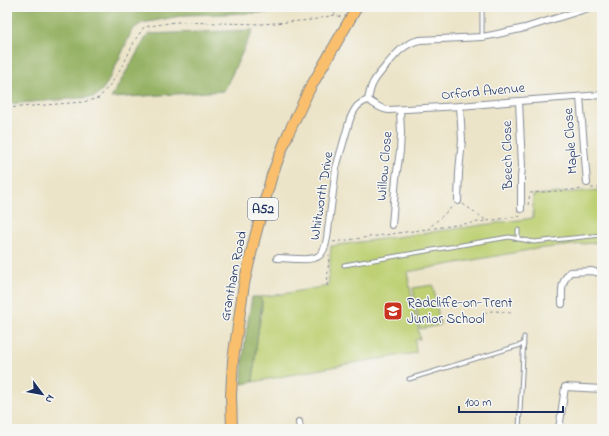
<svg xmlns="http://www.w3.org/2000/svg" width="609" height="436" viewBox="0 0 609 436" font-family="'Indie Flower',sans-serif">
<rect width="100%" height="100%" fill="#f6f6f2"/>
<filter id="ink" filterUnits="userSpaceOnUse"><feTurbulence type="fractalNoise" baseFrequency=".025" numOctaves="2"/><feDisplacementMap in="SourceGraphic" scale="8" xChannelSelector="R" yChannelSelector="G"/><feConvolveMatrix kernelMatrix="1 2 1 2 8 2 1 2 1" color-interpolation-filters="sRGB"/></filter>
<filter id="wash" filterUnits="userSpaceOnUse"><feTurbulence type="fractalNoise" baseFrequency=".012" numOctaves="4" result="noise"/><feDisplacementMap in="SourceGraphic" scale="16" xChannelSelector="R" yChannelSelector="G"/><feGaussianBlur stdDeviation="0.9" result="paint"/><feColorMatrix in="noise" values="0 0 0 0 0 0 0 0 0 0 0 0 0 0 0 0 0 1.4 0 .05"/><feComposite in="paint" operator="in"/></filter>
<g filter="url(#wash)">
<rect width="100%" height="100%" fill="#ece4c8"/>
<!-- green -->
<g fill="#bed073" stroke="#6c8068">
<polygon points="602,190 602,242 535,249 407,272 420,339 415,340 416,353 353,363 253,382 257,339 262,308 262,301 259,297 282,294 328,286 331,246 533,218 533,195"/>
<polygon points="433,285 440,325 420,329 413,288"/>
</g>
<!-- forest -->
<g fill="#96b265" stroke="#587062">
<polygon points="7,7 333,7 330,11 186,15 142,23 132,30 121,55 107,83 100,93 94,97 7,104"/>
<polygon points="253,30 224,91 111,98 148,34"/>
<path d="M252,297h7l3,4 -5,38 -4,43 -11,2c0,-29 5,-58 10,-87z"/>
</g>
</g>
<g filter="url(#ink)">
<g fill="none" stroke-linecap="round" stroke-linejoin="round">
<!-- service casing -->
<g stroke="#848a93" stroke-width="5">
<g id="service">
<polyline points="482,37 482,7"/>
<polyline points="518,230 518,239"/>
<polyline points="344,265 509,237 534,242 602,235"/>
<polyline points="409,379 524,344"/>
<polyline points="519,429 524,337"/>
</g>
</g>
<!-- minor casing -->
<g stroke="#848a93" stroke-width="8">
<g id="minor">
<polyline points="580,97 587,183"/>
<path d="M368,100c7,4 13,10 21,10l71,-4 59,-5 83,-6"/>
<polyline points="519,101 522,167 521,177 521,209"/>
<polyline points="458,201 459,172 462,140 460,106"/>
<polyline points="392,225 396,178 400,151 401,133 400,110"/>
<path d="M277,258c7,0 15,1 22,1 18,1 25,-2 28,-21l9,-70 14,-49c5,-11 7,-15 18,-19 1,-5 2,-10 4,-15 3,-7 9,-13 13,-18 10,-12 19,-24 35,-27l62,-3 11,-2 32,-7 67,-21"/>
<path d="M562,304c0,-13 -2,-21 8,-32l22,-1 10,3"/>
<polyline points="299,422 300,429"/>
<polyline points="559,429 565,387 602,389"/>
</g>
</g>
<!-- trunk casing -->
<g stroke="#848a93" stroke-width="12">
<polyline id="trunk" points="232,429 231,395 233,360 244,284 255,237 272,175 288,134 309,90 357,7"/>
</g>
<!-- path -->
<g stroke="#848a93" stroke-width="1" stroke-dasharray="3 3" stroke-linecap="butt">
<polyline points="334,15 339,7"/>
<polyline points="7,108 83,102 99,98 113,81 125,61 135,40 144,27 175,22 262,24 312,20 334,15 341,17"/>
<polyline points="591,188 602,188"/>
<polyline points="463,204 487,221"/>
<polyline points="528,205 530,193 584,189"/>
<polyline points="427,230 453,206"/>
<polyline points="333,242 522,216"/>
<polyline points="327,286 329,255"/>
<path d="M481,325c1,-3 2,-9 4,-12 5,-4 20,-1 26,0"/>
</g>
<!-- service -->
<use href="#service" stroke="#fff" stroke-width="3"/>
<!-- minor -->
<use href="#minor" stroke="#fff" stroke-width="6"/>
<!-- trunk -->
<use href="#trunk" stroke="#f9bf6c" stroke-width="10"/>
</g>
</g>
<!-- icons -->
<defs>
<g id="school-square" transform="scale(1)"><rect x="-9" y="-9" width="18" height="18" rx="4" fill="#c8321e" stroke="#f6f6f2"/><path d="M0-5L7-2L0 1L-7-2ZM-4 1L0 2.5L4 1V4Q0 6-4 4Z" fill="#fff"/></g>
</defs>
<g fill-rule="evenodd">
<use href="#school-square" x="393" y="311"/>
</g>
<g text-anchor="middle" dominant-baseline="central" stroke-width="3" stroke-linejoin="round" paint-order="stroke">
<!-- shield labels -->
<rect fill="#f6f6f2" stroke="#5d6b8a" stroke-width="1" x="248" y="198" width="30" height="22" rx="3"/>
<g font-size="13" font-weight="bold" fill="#1b2f5e">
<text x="263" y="209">A52</text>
</g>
<!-- street labels -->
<g font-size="14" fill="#1b2f5e" stroke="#f6f6f2">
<text transform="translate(483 92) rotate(-5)">Orford Avenue</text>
<text transform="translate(571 141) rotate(-94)">Maple Close</text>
<text transform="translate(508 155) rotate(-91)">Beech Close</text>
<text transform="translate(385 166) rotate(-85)">Willow Close</text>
<text transform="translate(322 196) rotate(-81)">Whitworth Drive</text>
<text transform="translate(234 276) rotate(-79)">Grantham Road</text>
</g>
<!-- poi labels -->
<g font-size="14" fill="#1b2f5e" stroke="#f6f6f2" text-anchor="start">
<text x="407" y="303">Radcliffe-on-Trent<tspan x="407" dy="16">Junior School</tspan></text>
</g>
</g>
<!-- margin -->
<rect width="609" height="436" fill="none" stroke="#f6f6f2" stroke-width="24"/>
<!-- north arrow -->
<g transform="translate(42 394) rotate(122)" stroke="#f6f6f2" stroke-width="3" paint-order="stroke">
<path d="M0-3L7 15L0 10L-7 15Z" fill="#1b2f5e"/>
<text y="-6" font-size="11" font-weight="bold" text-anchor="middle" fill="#1b2f5e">N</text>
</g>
<!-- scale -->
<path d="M459 406v6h104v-6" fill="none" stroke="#1b2f5e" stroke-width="2"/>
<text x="465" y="406" font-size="12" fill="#1b2f5e" stroke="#f6f6f2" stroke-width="3" paint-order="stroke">100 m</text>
</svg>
